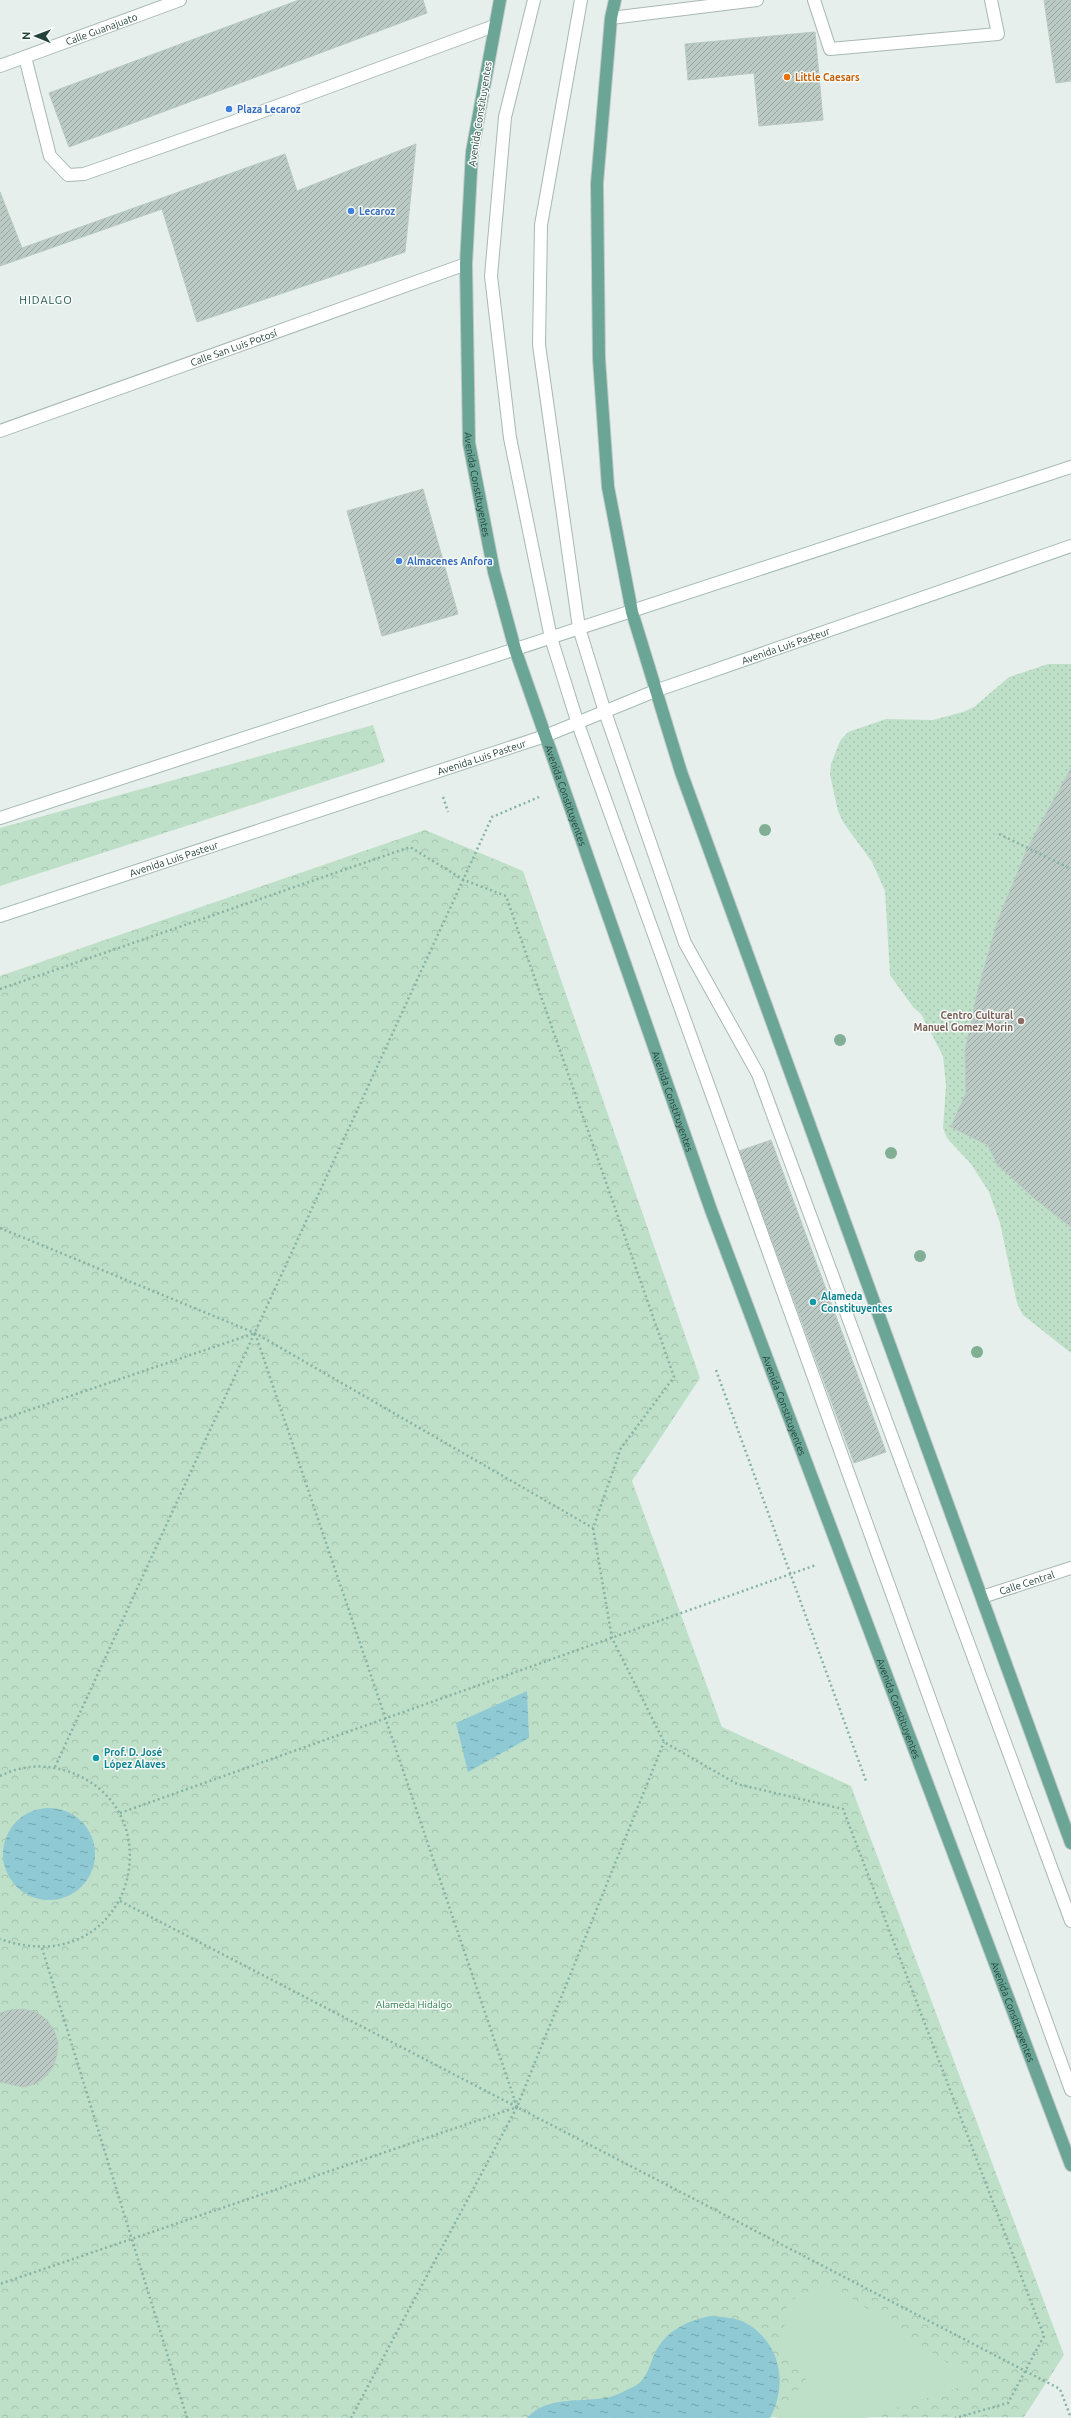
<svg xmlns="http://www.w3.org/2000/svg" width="1071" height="2418" viewBox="0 0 1071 2418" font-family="Ubuntu,sans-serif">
<defs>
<pattern id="forest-crowns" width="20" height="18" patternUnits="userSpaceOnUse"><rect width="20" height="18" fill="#bfe0c8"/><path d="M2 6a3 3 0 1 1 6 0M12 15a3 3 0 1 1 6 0" fill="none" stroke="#a4c1ad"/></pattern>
<pattern id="garden-dots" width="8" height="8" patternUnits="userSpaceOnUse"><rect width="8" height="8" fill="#bfe0c8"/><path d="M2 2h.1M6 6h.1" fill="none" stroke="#a4c1ad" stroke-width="1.8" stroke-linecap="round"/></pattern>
<pattern id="water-ripples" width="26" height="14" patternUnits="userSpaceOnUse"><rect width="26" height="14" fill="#8ec9d4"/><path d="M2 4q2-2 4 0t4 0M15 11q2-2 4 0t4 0" fill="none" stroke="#74a5ad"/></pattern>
<pattern id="building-hatch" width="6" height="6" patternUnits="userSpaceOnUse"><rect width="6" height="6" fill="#bbcac4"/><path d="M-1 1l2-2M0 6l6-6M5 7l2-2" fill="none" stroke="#98a6a0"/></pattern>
</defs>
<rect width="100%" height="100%" fill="#e6efeb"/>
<!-- forest -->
<g fill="url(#forest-crowns)">
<polygon points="373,725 385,762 0,886 0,828"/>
<polygon points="425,830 523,871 700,1378 632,1481 722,1727 851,1786 1064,2355 1024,2417 0,2418 0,976"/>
</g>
<!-- garden -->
<polygon fill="url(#garden-dots)" points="1048,664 1071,664 1071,768 1028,847 998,920 978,990 965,1051 966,1093 951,1127 988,1145 997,1164 1035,1199 1071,1227 1071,1353 1023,1315 1017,1303 1000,1223 989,1192 971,1164 947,1138 943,1128 946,1086 943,1056 921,1014 913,1007 890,975 885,891 872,862 843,822 838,811 830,775 831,764 840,741 848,732 886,719 933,720 963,712 974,707 1009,677"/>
<!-- pitch -->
<polygon fill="#bfe0c8" points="832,2285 976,2382 865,2418 777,2418 778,2414 812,2372 781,2350 788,2301"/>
<!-- water -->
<g fill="url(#water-ripples)">
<polygon points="527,1691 529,1738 468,1772 456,1723"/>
<circle cx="49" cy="1854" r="46"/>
<path d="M710,2316c12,1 25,1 36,7 35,20 42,62 24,95h-243c20,-23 56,-15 83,-21 8,-2 16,-7 23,-10 16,-8 16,-24 24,-38 12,-20 31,-28 53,-33z"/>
</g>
<!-- building -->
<g fill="url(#building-hatch)" stroke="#b8c9c2">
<polygon points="299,0 423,0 427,13 69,147 49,93"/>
<polygon points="1044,0 1071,0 1071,81 1056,83"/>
<polygon points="815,32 823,120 759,126 754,73 688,80 685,44"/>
<polygon points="416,144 405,252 197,322 162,209 0,266 0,192 22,248 285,154 297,191"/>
<polygon points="423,489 458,614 382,636 347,511"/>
<polygon points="1071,768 1071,1227 1035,1199 997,1164 988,1145 951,1127 966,1093 965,1051 978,990 998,920 1028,847"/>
<polygon points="771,1140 886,1452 854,1463 739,1151"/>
<polygon points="23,2009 36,2012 46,2019 54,2030 58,2042 57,2055 53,2067 45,2077 35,2084 23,2087 0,2082 0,2013 10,2010"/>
</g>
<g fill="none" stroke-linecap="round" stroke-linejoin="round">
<!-- service casing -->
<g stroke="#a8b8b2" stroke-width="14">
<g id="service">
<polyline points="534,0 505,117 491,276 510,438 551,638 578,724 1071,2090"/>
<polyline points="581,0 541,225 539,345 579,628 605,712 685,943 758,1074 1071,1921"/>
<polyline points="814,0 830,49 998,34 991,0"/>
<polyline points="611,18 757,0"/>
<polyline points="25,57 50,156 68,175 84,174 258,113 494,26"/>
</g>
</g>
<!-- pedestrian casing -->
<g stroke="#a8b8b2" stroke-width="14">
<g id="pedestrian">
<path id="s1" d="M982,1597l89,-29"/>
</g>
</g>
<!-- minor casing -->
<g stroke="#a8b8b2" stroke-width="14">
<g id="minor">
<path id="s2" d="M0,66l180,-66"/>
<path id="s3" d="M0,431l466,-167"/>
</g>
</g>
<!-- secondary casing -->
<g stroke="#a4bbb3" stroke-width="14">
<g id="secondary">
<path d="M0,818c356,-119 714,-233 1071,-351"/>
<path id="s4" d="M0,916l545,-180 110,-45 416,-145"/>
</g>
</g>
<!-- primary casing -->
<g stroke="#c2cac8" stroke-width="14">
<g id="primary">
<path id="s5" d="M500,0l-28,152 -6,112 3,179 25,129 21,77 196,561 360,955"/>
<polyline points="615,0 611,18 597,183 599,359 608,487 632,612 681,772 1071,1843"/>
</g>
</g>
<!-- path -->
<g stroke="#86b3a5" stroke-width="2.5" stroke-dasharray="2 3" stroke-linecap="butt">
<polyline points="443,797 448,812"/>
<polyline points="999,834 1071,869"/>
<polyline points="0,989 410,847 464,880 506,896 674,1377 621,1448 593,1528 612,1638 664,1742 737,1784 843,1809 1044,2336 1008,2403 955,2418"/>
<polyline points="0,1228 255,1333 593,1528"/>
<polyline points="716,1370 866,1781"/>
<polyline points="0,1420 255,1333 517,2107 0,2284"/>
<polyline points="55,1767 492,817 539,797"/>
<path d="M0,1776c22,-11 44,-12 67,-5 112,37 65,214 -67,168"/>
<polyline points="120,1813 816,1565"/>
<polyline points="120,1901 1060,2389 1071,2418"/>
<polyline points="42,1948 187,2418"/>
<polyline points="351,2418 517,2107 664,1742"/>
</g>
<!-- service -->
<use href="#service" stroke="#fff" stroke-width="12"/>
<!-- pedestrian -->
<use href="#pedestrian" stroke="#fff" stroke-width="12"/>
<!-- minor -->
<use href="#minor" stroke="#fff" stroke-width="12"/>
<!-- secondary -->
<use href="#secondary" stroke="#fff" stroke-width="12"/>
<!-- primary -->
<use href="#primary" stroke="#6aa596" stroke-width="12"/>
</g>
<!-- trees -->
<g fill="#80af93">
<circle cx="765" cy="830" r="6"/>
<circle cx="840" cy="1040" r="6"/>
<circle cx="891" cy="1153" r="6"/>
<circle cx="920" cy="1256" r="6"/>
<circle cx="977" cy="1352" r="6"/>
</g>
<!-- markers -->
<circle fill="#e8710a" stroke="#f7fbf9" stroke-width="1.5" cx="787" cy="77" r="4"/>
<g fill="#3f7fe0" stroke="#f7fbf9" stroke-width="1.5">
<circle cx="229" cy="109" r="4"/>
<circle cx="351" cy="211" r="4"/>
<circle cx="399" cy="561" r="4"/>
</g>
<circle fill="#8d6e63" stroke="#f7fbf9" stroke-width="1.5" cx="1021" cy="1021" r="4"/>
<g fill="#0f9aa8" stroke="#f7fbf9" stroke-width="1.5">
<circle cx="813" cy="1302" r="4"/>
<circle cx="96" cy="1758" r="4"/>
</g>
<g text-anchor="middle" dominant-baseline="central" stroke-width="3" stroke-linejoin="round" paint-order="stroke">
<!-- street labels -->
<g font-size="10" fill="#24423a" stroke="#f7fbf9">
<text stroke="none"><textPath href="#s2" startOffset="108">Calle Guanajuato</textPath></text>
<text transform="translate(480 114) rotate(-81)">Avenida Constituyentes</text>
<text stroke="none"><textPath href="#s3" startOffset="248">Calle San Luis Potosí</textPath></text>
<text stroke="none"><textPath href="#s5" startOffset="488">Avenida Constituyentes</textPath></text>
<text stroke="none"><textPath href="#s4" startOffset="831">Avenida Luis Pasteur</textPath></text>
<text stroke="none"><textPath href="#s4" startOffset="507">Avenida Luis Pasteur</textPath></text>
<text stroke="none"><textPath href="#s5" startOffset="812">Avenida Constituyentes</textPath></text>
<text stroke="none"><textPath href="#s4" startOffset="183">Avenida Luis Pasteur</textPath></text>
<text stroke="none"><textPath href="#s5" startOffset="1136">Avenida Constituyentes</textPath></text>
<text stroke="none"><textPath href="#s5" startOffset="1460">Avenida Constituyentes</textPath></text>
<text stroke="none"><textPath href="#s1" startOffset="47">Calle Central</textPath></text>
<text stroke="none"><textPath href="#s5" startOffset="1784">Avenida Constituyentes</textPath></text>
<text stroke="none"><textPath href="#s5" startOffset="2108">Avenida Constituyentes</textPath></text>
</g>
<!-- food labels -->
<g font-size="10" font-weight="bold" fill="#c56008" stroke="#f7fbf9" text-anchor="start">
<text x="795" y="77">Little Caesars</text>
</g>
<!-- shop labels -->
<g font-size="10" font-weight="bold" fill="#366cbe" stroke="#f7fbf9" text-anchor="start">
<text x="237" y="109">Plaza Lecaroz</text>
<text x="359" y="211">Lecaroz</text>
<text x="407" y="561">Almacenes Anfora</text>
</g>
<!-- education labels -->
<g font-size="10" font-weight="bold" fill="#785e54" stroke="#f7fbf9" text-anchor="end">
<text x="1013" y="1015">Centro Cultural<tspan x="1013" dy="12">Manuel Gomez Morin</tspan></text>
</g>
<!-- culture labels -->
<g font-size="10" font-weight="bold" fill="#0d838f" stroke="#f7fbf9" text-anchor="start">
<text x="821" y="1296">Alameda<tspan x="821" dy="12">Constituyentes</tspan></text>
<text x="104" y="1752">Prof. D. José<tspan x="104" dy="12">López Alaves</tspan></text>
</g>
<!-- park labels -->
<g font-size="10" fill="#2d7a4b" stroke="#f7fbf9">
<text x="414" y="2004">Alameda Hidalgo</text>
</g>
<!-- neighbourhood labels -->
<g font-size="11" letter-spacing="1" fill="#1f5548" stroke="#f7fbf9">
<text x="46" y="300">HIDALGO</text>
</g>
</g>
<!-- north arrow -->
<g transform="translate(36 36) rotate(271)" stroke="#f7fbf9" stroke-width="3" paint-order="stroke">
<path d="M0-3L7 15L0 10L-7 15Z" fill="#24423a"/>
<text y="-6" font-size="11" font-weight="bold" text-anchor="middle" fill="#24423a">N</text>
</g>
</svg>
